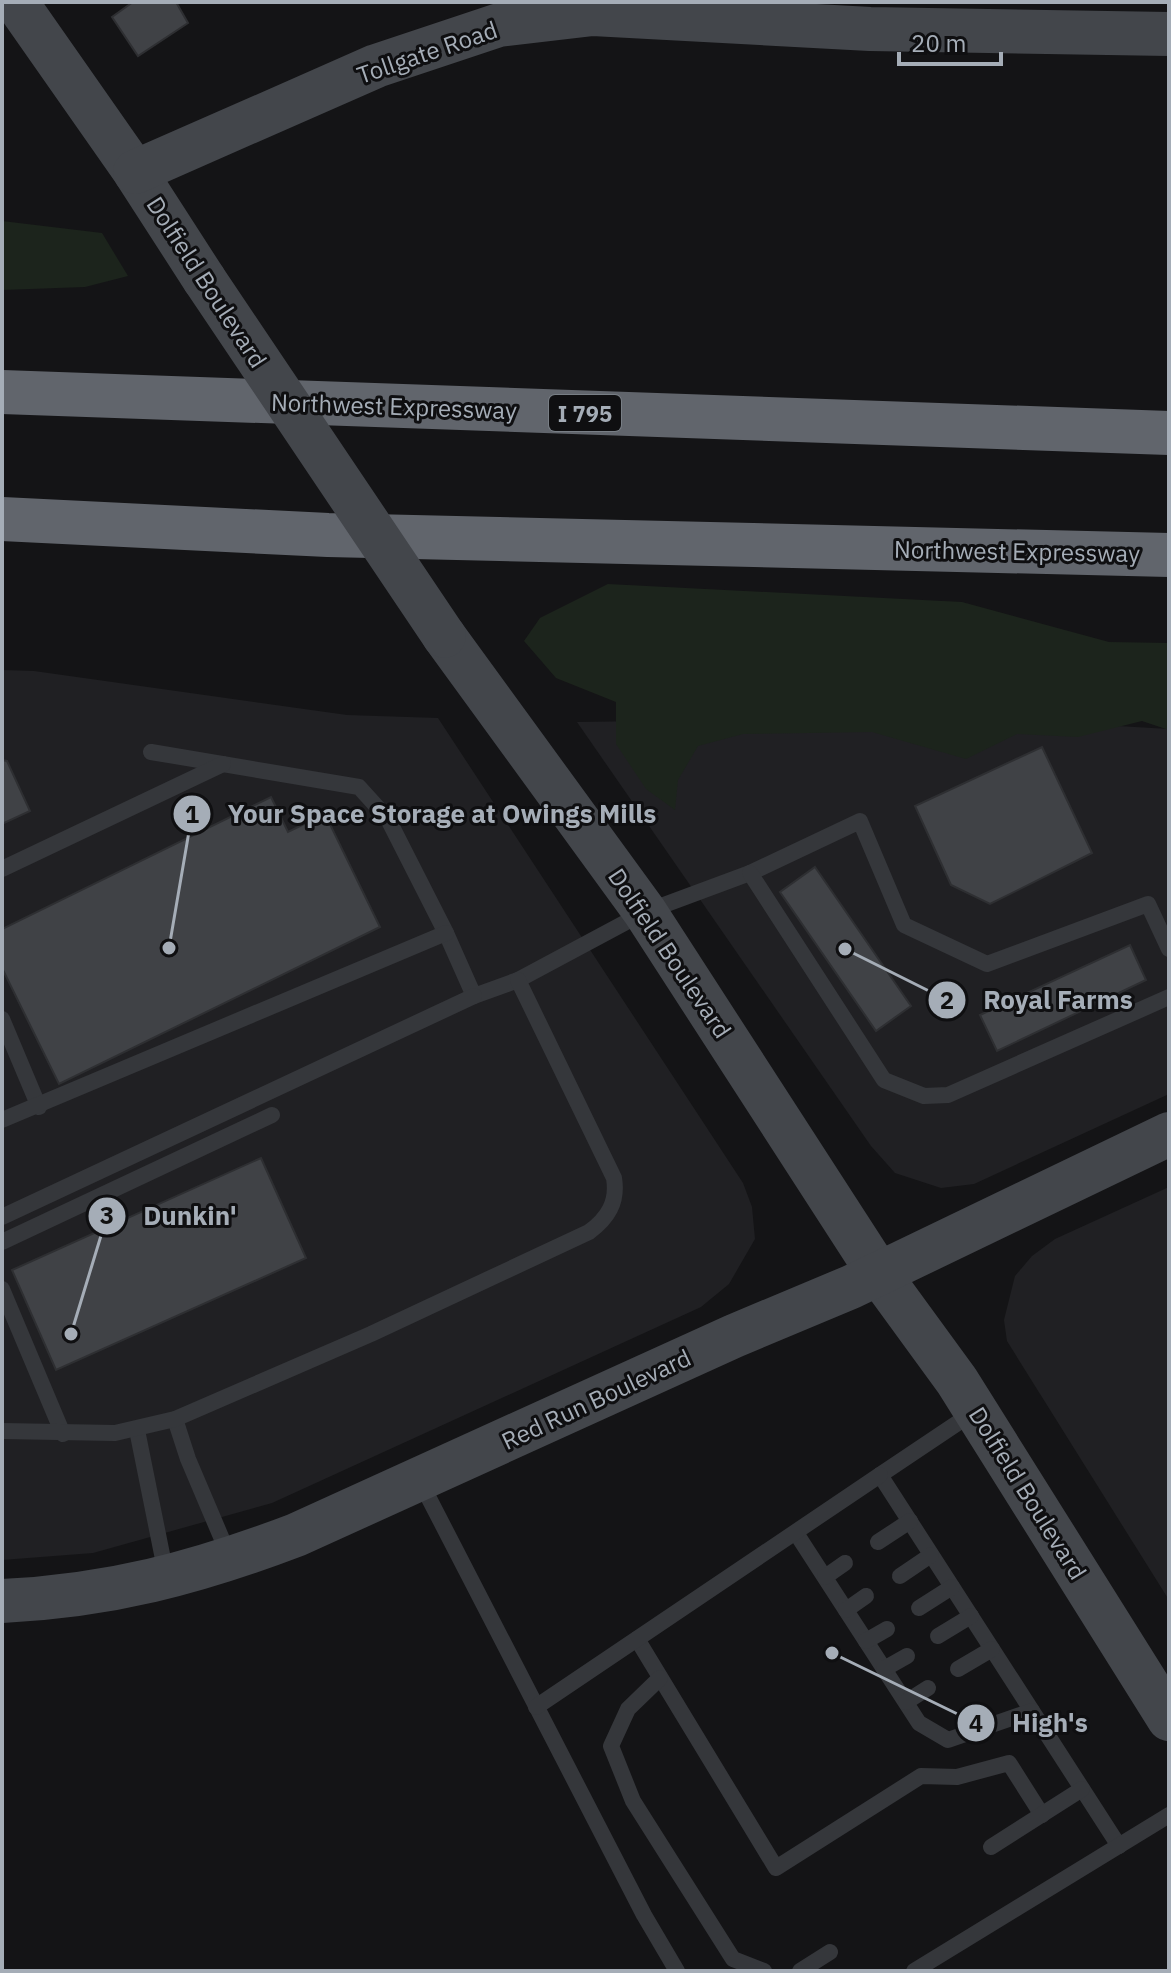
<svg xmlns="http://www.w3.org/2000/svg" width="1171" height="1973" viewBox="0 0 1171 1973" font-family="'IBM Plex Sans',sans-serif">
<rect width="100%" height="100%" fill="#141416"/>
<!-- built -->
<g fill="#202023">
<polygon points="2,670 34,671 347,715 438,718 743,1183 752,1207 755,1239 729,1284 701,1307 272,1503 93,1553 2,1560"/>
<polygon points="967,717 1169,729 1169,1094 974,1184 941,1188 895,1173 871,1146 577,722"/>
<polygon points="1169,1187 1169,1600 1007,1341 1004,1320 1015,1276 1032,1256 1055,1239"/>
</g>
<!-- green -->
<g fill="#1c241c">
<polygon points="2,221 102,233 128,276 85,287 2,290"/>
<polygon points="608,584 962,602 1109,642 1169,643 1169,730 1142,721 1078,737 1017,734 966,759 872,732 743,734 698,746 678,780 675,810 646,789 616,744 616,702 556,678 524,641 540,618"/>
</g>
<!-- building -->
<g fill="#404246" stroke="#2e2f32" stroke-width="2">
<polygon points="133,2 176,2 188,23 138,56 112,17"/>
<polygon points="1042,747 1092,853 990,904 951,885 915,806"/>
<polygon points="2,760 7,761 30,811 2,824"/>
<polygon points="271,797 288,832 325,814 380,927 59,1084 2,968 2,929"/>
<polygon points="815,867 911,1006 876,1031 780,892"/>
<polygon points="1130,945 1146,980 997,1051 980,1015"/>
<polygon points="261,1158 306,1258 56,1370 12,1270"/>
</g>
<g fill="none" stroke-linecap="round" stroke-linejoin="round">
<!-- lane -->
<g stroke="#35373b" stroke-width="16">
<polyline points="151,752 359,787 388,819 446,933 474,996 518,980 645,912 750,873 860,821 904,925 987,964 1148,904 1169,949"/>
<polyline points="2,869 223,764"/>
<polyline points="750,873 884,1080 924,1096 948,1095 1169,997"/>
<polyline points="2,1019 39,1107"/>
<polyline points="2,1120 446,933"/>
<polyline points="2,1217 474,996"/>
<polyline points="2,1242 272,1115"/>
<polyline points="2,1289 63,1434"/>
<polyline points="974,1412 880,1475 1119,1846"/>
<polyline points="175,1419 188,1459 230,1558"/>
<polyline points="137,1430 166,1574"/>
<path d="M2,1431l113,2 60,-14 196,-85 218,-102c19,-14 29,-30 25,-54l-96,-198"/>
<polyline points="420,1481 644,1915 677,1971"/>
<polyline points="796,1533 919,1723 948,1740 1032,1711"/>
<polyline points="878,1542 910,1521"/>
<polyline points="900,1576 931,1555"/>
<polyline points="825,1577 845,1563"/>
<polyline points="919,1608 952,1587"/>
<polyline points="846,1610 866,1596"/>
<polyline points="938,1636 971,1616"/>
<polyline points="637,1639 776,1868 921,1776 957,1777 1009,1763 1042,1815"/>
<polyline points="866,1641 887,1629"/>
<polyline points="884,1669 907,1656"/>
<polyline points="958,1669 992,1649"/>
<polyline points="660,1678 628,1709 611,1746 633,1801 733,1959 764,1971"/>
<polyline points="906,1702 928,1688"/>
<polyline points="536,1707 880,1475"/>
<polyline points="991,1847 1082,1789"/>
<polyline points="800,1971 830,1952"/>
<polyline points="914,1971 1169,1815"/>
</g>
<!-- secondary -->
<g stroke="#43464b" stroke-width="44">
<polyline points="16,2 135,172 204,279"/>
<polyline points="135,172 376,66 499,25 593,14 870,29 1169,34"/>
<polyline points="444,636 645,912 879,1274 957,1381 1169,1719"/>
<path d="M2,1601c107,-5 194,-28 294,-66l438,-199 117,-49 318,-153"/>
</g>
<!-- highway -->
<g stroke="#61656c" stroke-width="44">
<polyline points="2,392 1169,433"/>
<polyline points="2,519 328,535 1169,555"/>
</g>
<!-- secondary-bridge -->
<polyline stroke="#43464b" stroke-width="44" points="204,279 444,636"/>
</g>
<g text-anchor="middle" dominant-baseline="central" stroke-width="6" stroke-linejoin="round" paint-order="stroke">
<!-- shield labels -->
<rect fill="#0f0f11" stroke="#787e85" stroke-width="2" x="549" y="395" width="72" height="36" rx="6"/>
<g font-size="22" font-weight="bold" fill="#a5adb7">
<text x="585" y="413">I 795</text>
</g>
<!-- street labels -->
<g font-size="24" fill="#a5adb7" stroke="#0f0f11">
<text transform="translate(427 52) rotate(-19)">Tollgate Road</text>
<text transform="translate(207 282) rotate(57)">Dolfield Boulevard</text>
<text transform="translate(394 406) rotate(2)">Northwest Expressway</text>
<text transform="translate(1017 551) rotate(1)">Northwest Expressway</text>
<text transform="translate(670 953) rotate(56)">Dolfield Boulevard</text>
<text transform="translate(596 1399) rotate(-25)">Red Run Boulevard</text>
<text transform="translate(1028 1493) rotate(58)">Dolfield Boulevard</text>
</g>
</g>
<!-- callouts -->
<path fill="none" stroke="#a5adb7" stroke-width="3" d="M169 948L192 814M845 949L947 1000M71 1334L107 1216M832 1653L976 1723"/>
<g fill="#a5adb7" stroke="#0f0f11" stroke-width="3">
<circle cx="169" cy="948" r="8"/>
<circle cx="845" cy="949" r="8"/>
<circle cx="71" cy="1334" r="8"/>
<circle cx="832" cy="1653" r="8"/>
<circle cx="192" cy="814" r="20"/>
<circle cx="947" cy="1000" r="20"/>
<circle cx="107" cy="1216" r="20"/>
<circle cx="976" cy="1723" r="20"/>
</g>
<g font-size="24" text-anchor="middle" font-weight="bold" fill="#111">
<text x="192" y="823">1</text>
<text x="947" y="1009">2</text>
<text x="107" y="1224">3</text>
<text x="976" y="1732">4</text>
</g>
<g font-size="26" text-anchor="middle" font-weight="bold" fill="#a5adb7" stroke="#0f0f11" stroke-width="6" stroke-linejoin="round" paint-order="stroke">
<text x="442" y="823">Your Space Storage at Owings Mills</text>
<text x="1058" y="1009">Royal Farms</text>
<text x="190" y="1225">Dunkin'</text>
<text x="1050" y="1732">High's</text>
</g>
<!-- border -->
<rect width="1171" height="1973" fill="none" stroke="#a5adb7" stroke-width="8"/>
<!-- scale -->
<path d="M899 52v12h102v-12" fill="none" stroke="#a5adb7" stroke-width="4"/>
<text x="911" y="52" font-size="24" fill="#a5adb7" stroke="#0f0f11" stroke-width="6" paint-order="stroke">20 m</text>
</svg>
